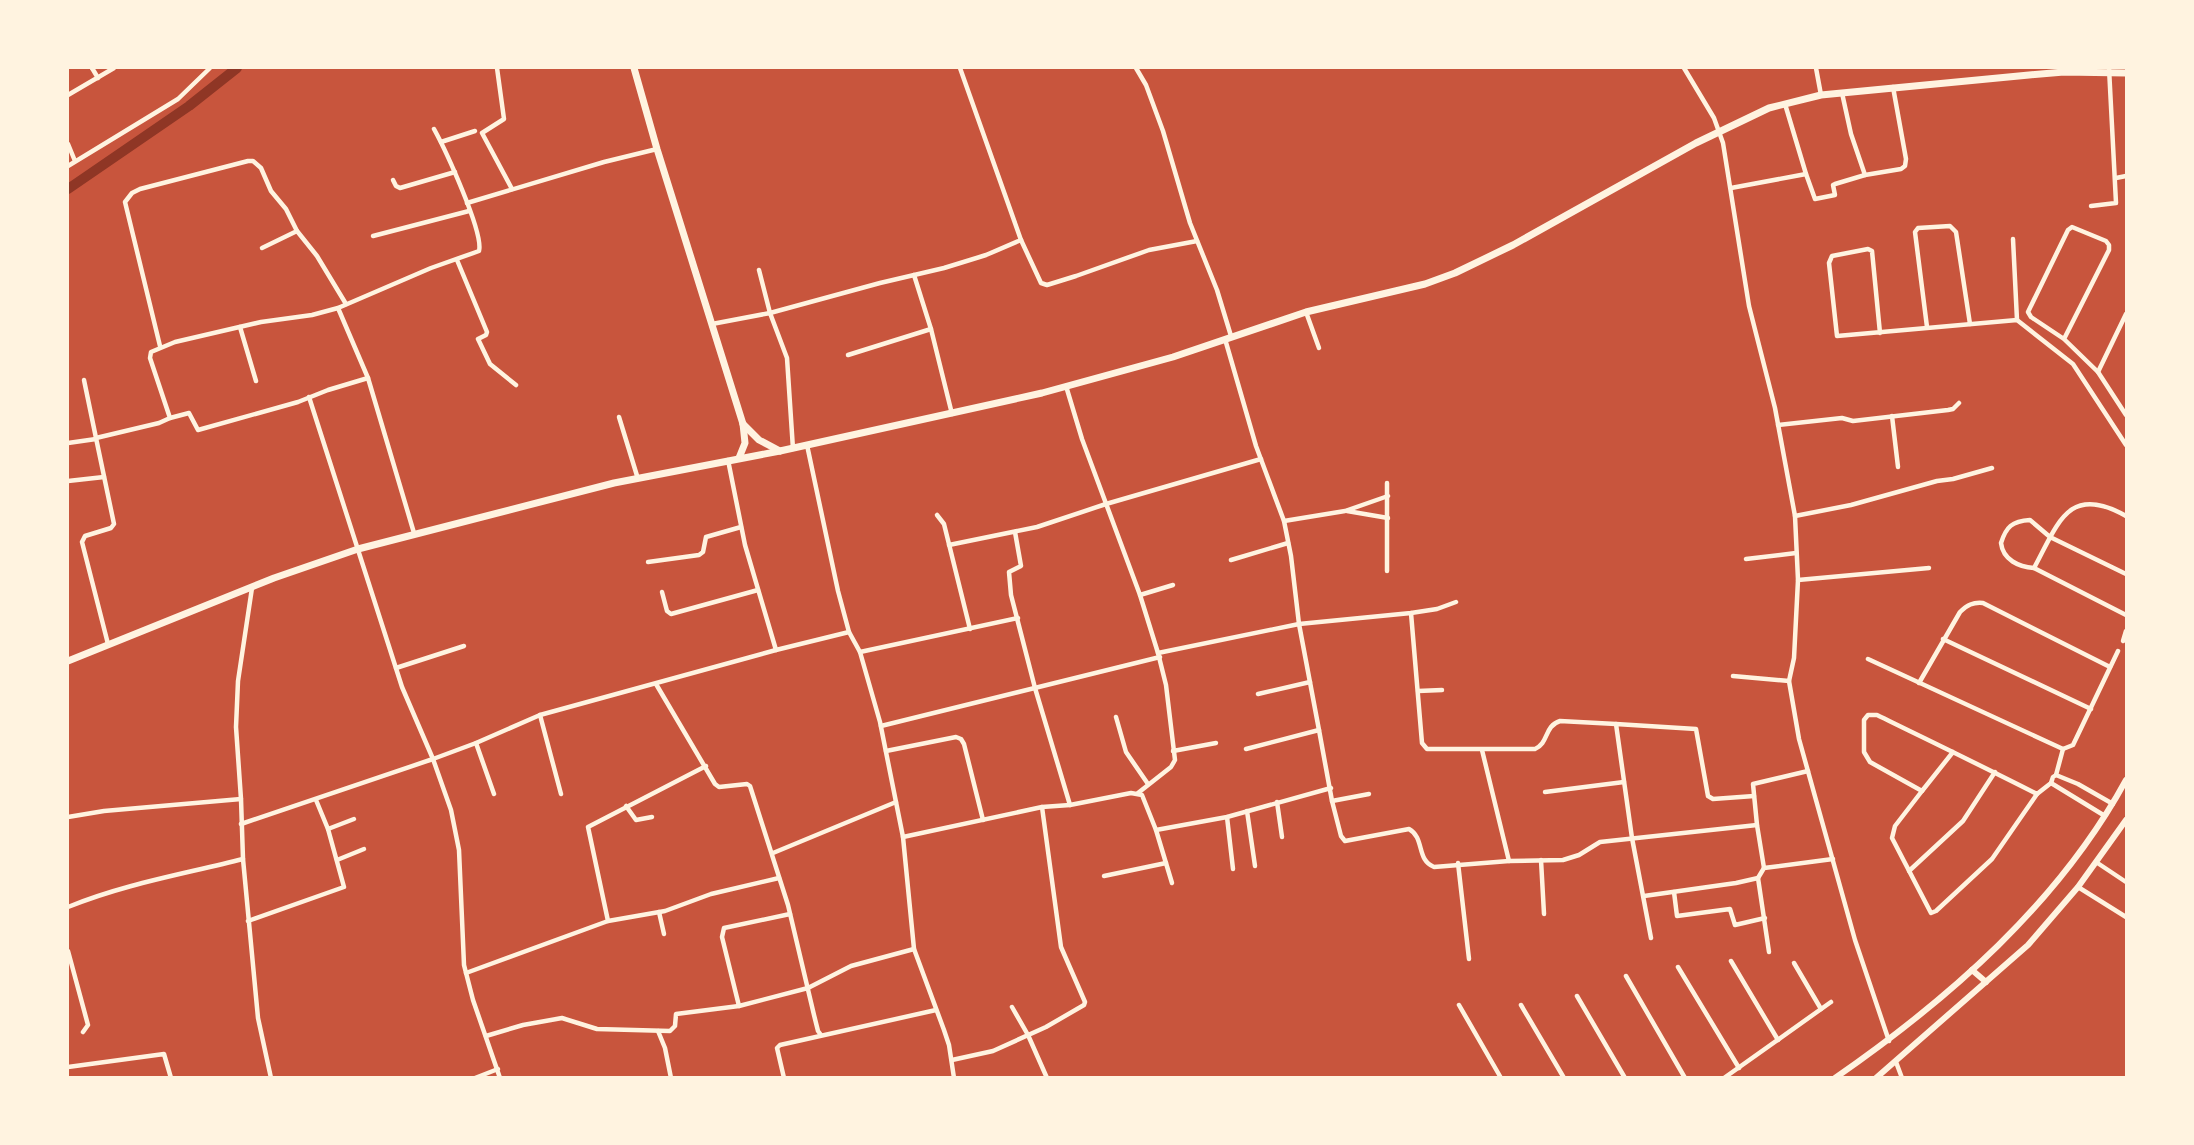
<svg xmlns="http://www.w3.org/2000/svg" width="2194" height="1145" viewBox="0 0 2194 1145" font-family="'Space Grotesk',sans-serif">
<rect width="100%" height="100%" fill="#c8553d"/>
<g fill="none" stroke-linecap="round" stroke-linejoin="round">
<!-- canal -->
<polyline stroke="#8f3625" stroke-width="10" points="68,189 189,106 237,68"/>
<!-- minor -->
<g stroke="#fff3e0" stroke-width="4.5">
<polyline points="92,68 98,78"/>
<polyline points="497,68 504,119 482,133 512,189"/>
<polyline points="960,68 1021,240 1041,283 1047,285 1076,276 1149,250 1197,241"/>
<polyline points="1136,68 1146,85 1163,131 1190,223 1217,290 1231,336"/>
<polyline points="1684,68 1714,118 1723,143 1749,306 1775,408 1795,516 1798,580 1794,658 1789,681 1799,739 1855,940 1889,1041"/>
<polyline points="1816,68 1821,95"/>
<polyline points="1842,93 1851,134 1865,175 1901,169 1905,166 1906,159 1893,87"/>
<polyline points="68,95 114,68"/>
<polyline points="1785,104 1806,174 1815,199 1835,195 1833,185 1835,184 1865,175"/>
<polyline points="441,142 475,131"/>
<polyline points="68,144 75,161"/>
<polyline points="68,166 178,99 210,68"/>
<polyline points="2116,178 2126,176"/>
<polyline points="393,180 396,186 400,188 455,172"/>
<polyline points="1731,188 1806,174"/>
<polyline points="467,203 604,162 657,149"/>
<polyline points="2091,206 2116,203 2109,68"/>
<polyline points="373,236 469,211"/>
<polyline points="2013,239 2017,320"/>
<polyline points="262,248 297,231"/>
<polyline points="457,260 487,332 486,335 478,339 479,341 490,364 516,385"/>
<polyline points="759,270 770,313 880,283 944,268 986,255 1021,240"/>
<polyline points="914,275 931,329 952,414"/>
<polyline points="338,308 368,378 414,533"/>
<polyline points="1306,312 1319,348"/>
<polyline points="712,324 770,313 787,358 793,449"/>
<polyline points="240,327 256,381"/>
<polyline points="1927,327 1915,232 1918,228 1950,226 1956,232 1970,324"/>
<polyline points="1880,333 1872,251 1868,249 1832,256 1829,263 1837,336 2017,320 2073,364 2126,445"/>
<path d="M1225,339l31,107 28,75 7,35 8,68 20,106 13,71 9,35 4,5 64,-12c16,9 7,31 25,38l75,-6 54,-1 16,-5 21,-13 157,-17"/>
<polyline points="2064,339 2109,250 2109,245 2106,241 2072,227 2068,230 2028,312 2031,317 2064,339 2098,372 2126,415"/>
<polyline points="160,346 125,202 132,193 140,189 248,161 253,161 261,168 271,191 286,209 297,231 317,256 346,304"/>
<polyline points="848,355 931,329"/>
<polyline points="2098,372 2126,314"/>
<polyline points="84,380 96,438"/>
<polyline points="1066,386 1082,439 1140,595 1158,653 1166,685 1175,760 1171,767 1138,793"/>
<polyline points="309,397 402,687 433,759 451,810 459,850 464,965 473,1000 500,1078"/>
<polyline points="1892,416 1898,467"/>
<polyline points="619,417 638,479"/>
<polyline points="170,418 189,413 198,430 298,402 328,390 368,378"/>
<polyline points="1778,425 1842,418 1853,421 1948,410 1953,409 1959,403"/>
<polyline points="68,443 96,439"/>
<polyline points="807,445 838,591 849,632 860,652 880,722 903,837 914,949 944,1030 949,1045 954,1078"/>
<polyline points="728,460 745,545 776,650"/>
<polyline points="68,481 104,477"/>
<polyline points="1387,483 1387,571"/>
<polyline points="1347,511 1388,518"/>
<polyline points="937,515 944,524 970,629"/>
<polyline points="1795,516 1851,505 1937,481 1953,479 1992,468"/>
<path d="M2126,516c-58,-33 -68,8 -92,52 -15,-1 -31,-8 -33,-25 5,-16 11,-22 29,-23l20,17 76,37"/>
<polyline points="1284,521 1345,511 1388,496"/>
<polyline points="1015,532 1021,566 1009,572 1011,595 1035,688 1070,805"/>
<polyline points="949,545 1037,527 1106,504 1261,459"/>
<polyline points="1746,559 1796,553"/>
<polyline points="1231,560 1288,543"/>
<polyline points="648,562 699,555 703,552 706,537 741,527"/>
<polyline points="2034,568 2126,615"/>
<polyline points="1798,580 1929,568"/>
<polyline points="252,588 238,681 236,727 241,799 243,859 258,1018 271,1078"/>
<polyline points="662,592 667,611 671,614 758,590"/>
<polyline points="1140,595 1173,585"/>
<path d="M1411,613l11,130 5,6h108c14,-6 9,-23 25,-28l56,3"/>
<polyline points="1943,639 2091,709"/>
<polyline points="2123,641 2126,631"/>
<path d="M108,644l-26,-102 3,-6 26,-8 3,-4 -18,-86 63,-15 11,-5 -20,-60 1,-6 24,-10 86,-20 51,-7 26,-7 93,-40 48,-17c5,-18 -34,-102 -45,-122"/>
<polyline points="860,652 1018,618"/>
<polyline points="1158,653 1299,624 1411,613 1437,609 1456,602"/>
<polyline points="1868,659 2063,749 2073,745 2118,651"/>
<polyline points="396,668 464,646"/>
<polyline points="1733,676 1789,681"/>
<path d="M1919,683l41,-71c7,-7 13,-10 23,-9l127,64"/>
<polyline points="656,684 715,784 719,787 747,784 750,786 788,905 814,1015 818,1031 821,1035"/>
<polyline points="1418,691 1442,690"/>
<polyline points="1258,694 1310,682"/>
<polyline points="540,715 561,794"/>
<polyline points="1116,717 1126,752 1148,784"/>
<polyline points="881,726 1160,657"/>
<polyline points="476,743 494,794"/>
<polyline points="1246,749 1319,730"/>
<polyline points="1482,750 1509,861"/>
<polyline points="886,751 956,737 961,739 964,744 983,820"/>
<polyline points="1173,751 1216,743"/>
<path d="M1953,752l-31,39 -52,-29 -6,-10v-32l4,-5h9c53,26 107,52 160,79l14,-11 2,-6 3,-2 7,-26"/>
<polyline points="2056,775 2078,784 2113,804"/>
<polyline points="2051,783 2105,816"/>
<polyline points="1922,791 1895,826 1892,838 1931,913 1936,911 1992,859 2037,794"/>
<polyline points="1545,792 1624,782"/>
<polyline points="1332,801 1369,794"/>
<polyline points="1277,802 1282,837"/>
<polyline points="626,806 636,820 652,817"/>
<polyline points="1247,811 1255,866"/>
<polyline points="68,817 104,811 241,799"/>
<polyline points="1227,817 1233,869"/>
<polyline points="241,824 433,759 476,743 540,715 776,650 849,632"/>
<polyline points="328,829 354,819"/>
<polyline points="1156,830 1172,883"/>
<polyline points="903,837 1042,807 1070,805 1131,793 1142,795 1156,830 1227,817 1331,788"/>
<polyline points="773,853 896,802"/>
<polyline points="337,860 364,849"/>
<polyline points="1541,860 1544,914"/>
<polyline points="2096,862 2126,882"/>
<polyline points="1458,863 1469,959"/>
<polyline points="1764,868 1757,825 1753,784 1808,771"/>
<polyline points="1909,871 1963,821 1995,772"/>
<polyline points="1104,876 1166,863"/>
<polyline points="1758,878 1769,952"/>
<polyline points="2078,887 2126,917"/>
<polyline points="1674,892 1677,916 1730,909 1735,925 1765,918"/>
<polyline points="1644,896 1736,883 1758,878 1764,868 1833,859"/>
<path d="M68,907c56,-23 116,-33 175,-48"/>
<polyline points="659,912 664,934"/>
<polyline points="248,921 344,887 328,829 316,800"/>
<polyline points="608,921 665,911 711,894 779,878"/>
<polyline points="1651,938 1632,838 1616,724 1696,729 1708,796 1713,799 1754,796"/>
<polyline points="68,951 88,1025 83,1032"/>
<polyline points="1731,961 1778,1040"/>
<polyline points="1794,963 1821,1009"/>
<polyline points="1678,967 1739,1068"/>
<polyline points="466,973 608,921 588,827 706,766"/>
<polyline points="1626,976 1685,1078"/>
<polyline points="1577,996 1625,1078"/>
<polyline points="1459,1005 1501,1078"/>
<polyline points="1521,1005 1564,1078"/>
<polyline points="739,1006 722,937 724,928 790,914"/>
<polyline points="1012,1007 1028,1035 1047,1078"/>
<polyline points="658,1031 665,1048 671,1078"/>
<polyline points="486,1036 523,1025 562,1018 597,1029 670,1031 675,1026 676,1014 739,1006 808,988 851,966 914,949"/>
<polyline points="952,1060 993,1051 1046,1027 1084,1005 1085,1002 1061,947 1042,807"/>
<polyline points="1896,1062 1902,1078"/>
<polyline points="68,1067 164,1054 171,1078"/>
<polyline points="475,1078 498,1069"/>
<polyline points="784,1078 777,1048 780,1045 936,1010"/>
<polyline points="1724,1078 1831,1002"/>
</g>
<!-- tertiary -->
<g stroke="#fff3e0" stroke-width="6">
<polyline points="1972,970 1986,982"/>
<path d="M1835,1078c114,-79 224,-175 291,-298"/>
<polyline points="1876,1078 2028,945 2078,887 2126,820"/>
</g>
<!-- secondary -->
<g stroke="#fff3e0" stroke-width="7">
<polyline points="634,68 657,149 743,424 745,443 739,458"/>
<polyline points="743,424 759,440 780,451"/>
<polyline points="68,661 274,578 358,549 614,483 780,451 1042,393 1173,357 1306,312 1425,284 1455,273 1513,245 1696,143 1769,108 1821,95 2029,75 2064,72 2126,73"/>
</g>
</g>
<!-- border -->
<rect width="2194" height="1145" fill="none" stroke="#fff3e0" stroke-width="138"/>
</svg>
